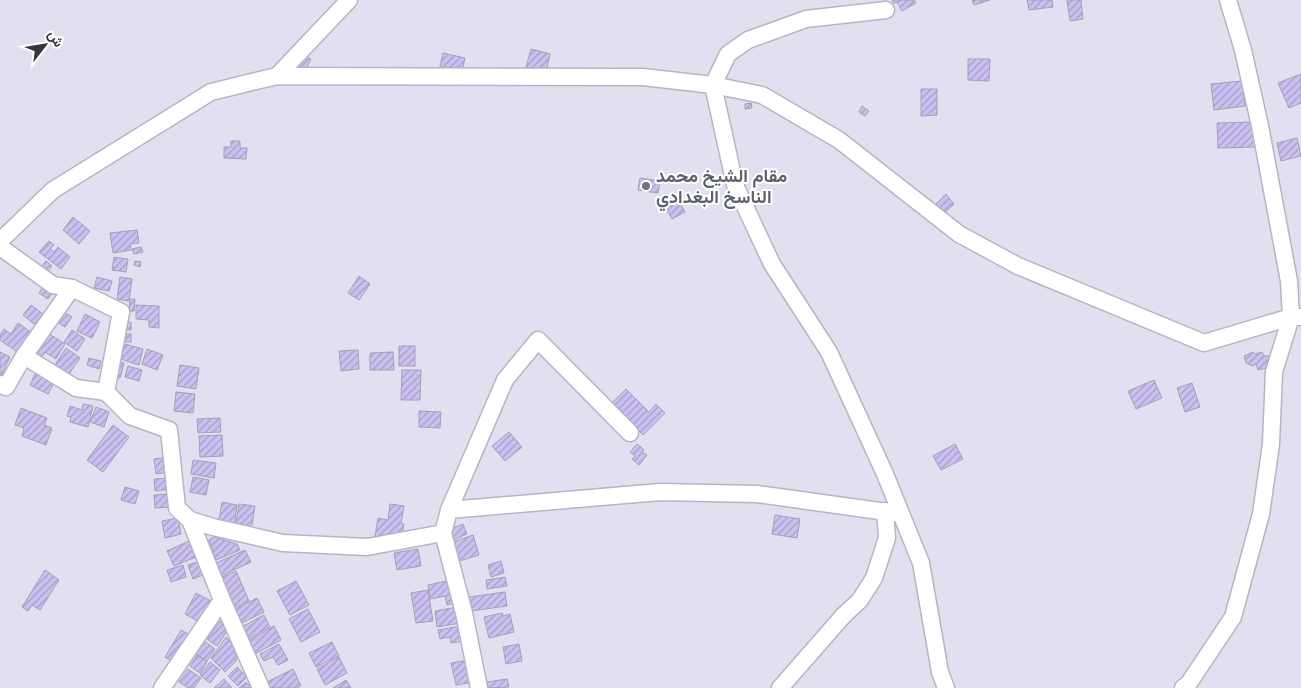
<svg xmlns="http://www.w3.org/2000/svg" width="1301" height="688" viewBox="0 0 1301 688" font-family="Spectral,Vazirmatn,serif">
<defs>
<pattern id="building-hatch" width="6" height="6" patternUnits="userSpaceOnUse" patternTransform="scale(1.25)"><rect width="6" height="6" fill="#cbc0f2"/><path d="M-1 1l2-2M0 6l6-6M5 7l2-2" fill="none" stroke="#a69dc5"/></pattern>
</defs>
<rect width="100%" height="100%" fill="#e2dff1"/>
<!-- building -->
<g fill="url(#building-hatch)" stroke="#a4a1b2">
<polygon points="892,0 914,0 916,3 902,11 897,2 894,3"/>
<polygon points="972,0 990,0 974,5"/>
<polygon points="1027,0 1052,0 1053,7 1029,10"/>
<polygon points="1067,0 1081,0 1083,19 1070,21"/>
<polygon points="531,49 550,54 546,72 526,67"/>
<polygon points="443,53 465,58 461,76 439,71"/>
<polygon points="303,56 311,59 305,71 298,67"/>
<polygon points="968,59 990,59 989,81 968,80"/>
<polygon points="1301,74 1301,103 1289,108 1278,83"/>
<polygon points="1242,81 1245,106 1214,110 1211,84"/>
<polygon points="921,89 937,89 937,115 921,116"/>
<polygon points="751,103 752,108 745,109 745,104"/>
<polygon points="862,106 869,111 865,116 859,112"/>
<polygon points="1256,122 1257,147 1218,148 1217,123"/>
<polygon points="1297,138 1301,156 1281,161 1277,143"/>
<polygon points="231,141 240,141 240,148 247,148 246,159 224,158 224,147 231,147"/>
<polygon points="640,178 660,181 658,193 638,190"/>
<polygon points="675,194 685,212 672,219 662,202"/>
<polygon points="946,194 954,204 939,218 931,209"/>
<polygon points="73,217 90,231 79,244 63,230"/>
<polygon points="137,230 139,243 130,244 131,250 113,253 110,233"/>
<polygon points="49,241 54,245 50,249 54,252 58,247 70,257 61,269 39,252"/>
<polygon points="141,247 143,252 134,254 132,249"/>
<polygon points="114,257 128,259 126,272 112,270"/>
<polygon points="46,261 52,266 44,276 38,271"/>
<polygon points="135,261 141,262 140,267 134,265"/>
<polygon points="359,276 370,284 359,300 348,293"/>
<polygon points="97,277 112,281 109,291 94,288"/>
<polygon points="120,277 132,279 129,301 117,299"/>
<polygon points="43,287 52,293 48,299 39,293"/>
<polygon points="130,299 135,299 134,311 129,311"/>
<polygon points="31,305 43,314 34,324 23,315"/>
<polygon points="136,305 159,306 159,328 149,327 149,320 136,319"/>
<polygon points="64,312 72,317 65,327 57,322"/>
<polygon points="85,314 100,322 92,338 77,331"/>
<polygon points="122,322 131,322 131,330 122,329"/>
<polygon points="18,323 32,333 19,353 0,340 0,335 4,329 11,334"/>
<polygon points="72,330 85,339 77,351 64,342"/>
<polygon points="46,332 65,344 56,359 45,352 41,358 33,353"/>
<rect x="126" y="334" width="5" height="8"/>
<polygon points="125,344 143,349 139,365 121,359"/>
<rect x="399" y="346" width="16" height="20"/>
<polygon points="66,348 80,358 69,374 55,365"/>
<polygon points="147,349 163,355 157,370 142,364"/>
<polygon points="358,350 359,369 341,371 339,351"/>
<polygon points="0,352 10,357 1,376 0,375"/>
<polygon points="393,352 394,370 370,370 370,353"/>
<polygon points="1253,352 1255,354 1262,352 1264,356 1269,356 1271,367 1258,370 1256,364 1253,366 1246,363 1244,356"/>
<polygon points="89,358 101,361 99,369 87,365"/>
<polygon points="116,361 124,363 120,378 112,376"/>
<polygon points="180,365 199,368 196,389 177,386"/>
<polygon points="128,366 142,370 139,381 125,377"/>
<polygon points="402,370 421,370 420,400 401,400"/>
<polygon points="36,372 55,381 48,394 30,385"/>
<polygon points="1154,380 1162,398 1136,409 1128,391"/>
<polygon points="1192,383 1200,407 1185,412 1177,388"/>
<polygon points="626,389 649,412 656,404 665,413 643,435 612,403"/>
<polygon points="176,392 195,394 193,413 174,411"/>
<polygon points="83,404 93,406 88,427 70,422 71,417 67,416 70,406 82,410"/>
<polygon points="96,407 109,412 104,427 90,422"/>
<polygon points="21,408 47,418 44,425 52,428 46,445 22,436 24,428 15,425"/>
<polygon points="419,411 441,412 440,428 419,427"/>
<polygon points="220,418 221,432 198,433 197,419"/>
<polygon points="113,425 129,437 103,472 87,460"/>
<polygon points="509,432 522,447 505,461 492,446"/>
<polygon points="222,435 223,456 200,457 199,436"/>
<polygon points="637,444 644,450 642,452 647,455 639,465 632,459 635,456 630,452"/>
<polygon points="955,444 963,459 941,470 933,456"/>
<polygon points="169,457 170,472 156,474 154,459"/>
<polygon points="193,460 216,463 214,478 191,474"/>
<polygon points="193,477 209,480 206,495 190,492"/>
<polygon points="170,478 172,489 155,491 154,479"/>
<polygon points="125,487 139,491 135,504 121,500"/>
<polygon points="172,494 173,507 155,508 154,495"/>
<polygon points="222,502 237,505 234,528 218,526"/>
<polygon points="239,504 255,506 251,531 235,529"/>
<polygon points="390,504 404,506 401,523 404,524 401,540 374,543 378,518 388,520"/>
<polygon points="775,515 800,519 797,538 772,534"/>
<polygon points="178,518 181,534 165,538 162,521"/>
<polygon points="463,524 467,534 453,540 449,530"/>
<polygon points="473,535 479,555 459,561 453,542"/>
<polygon points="214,537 237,544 240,550 216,560 209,540"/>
<polygon points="189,541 196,557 174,566 167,551"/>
<polygon points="418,549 421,566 397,570 394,553"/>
<polygon points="245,550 251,562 221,576 216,563"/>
<polygon points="203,560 208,573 193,579 188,565"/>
<polygon points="501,561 504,573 491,577 488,565"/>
<polygon points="183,565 186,577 171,582 167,570"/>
<polygon points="45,570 59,580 40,610 32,605 28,611 22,607"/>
<polygon points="236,571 249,601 233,608 220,578"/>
<polygon points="505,577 507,586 487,589 486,580"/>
<polygon points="451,580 455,603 447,605 445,596 430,599 428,585"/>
<polygon points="296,581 309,605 290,615 277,591"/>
<polygon points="428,590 433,621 416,623 411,593"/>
<polygon points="505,592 507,606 471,611 469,597"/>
<polygon points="196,593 213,602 201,623 185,614"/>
<polygon points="257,598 264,612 240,624 233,610"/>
<polygon points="458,607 461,623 437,627 435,611"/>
<polygon points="308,609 320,632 301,642 289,619"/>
<polygon points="502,613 503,616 510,614 514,632 489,638 484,617"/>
<polygon points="264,615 270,627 246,640 240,628"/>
<polygon points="220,621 227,631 217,646 207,639"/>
<polygon points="274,626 281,640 253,655 246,642"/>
<polygon points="461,626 464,641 451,643 450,637 440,639 438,630"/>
<polygon points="181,630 193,637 176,664 165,657"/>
<polygon points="226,637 232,644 236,655 236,661 225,672 211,658"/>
<polygon points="204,641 215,649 207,661 196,654"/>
<polygon points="332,642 339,656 316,667 309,653"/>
<polygon points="279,644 288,660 278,665 273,657 264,661 260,654"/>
<polygon points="519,644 522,661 506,664 503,647"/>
<polygon points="197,655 207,662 200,673 190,666"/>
<polygon points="339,657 347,673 325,685 317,669"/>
<polygon points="469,660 474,682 456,685 451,663"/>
<polygon points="210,662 220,670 210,683 200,675"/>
<polygon points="237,667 247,677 238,686 228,676"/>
<polygon points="188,669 201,678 194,688 188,688 179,682"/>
<polygon points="293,669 301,686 296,688 265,688 263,684"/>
<polygon points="224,679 232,688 214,688"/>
<polygon points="507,679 509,687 488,688 487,682"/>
<polygon points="346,680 351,688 333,688"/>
<polygon points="246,682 252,688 239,688"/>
</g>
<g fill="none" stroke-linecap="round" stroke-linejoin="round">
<!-- minor casing -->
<g stroke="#b8b4c5" stroke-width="19">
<g id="minor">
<polyline points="886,10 806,19 748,40 728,54 713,85 735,185 772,264 829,352 885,474 921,563 940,672 946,688"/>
<polyline points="277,76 349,0"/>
<polyline points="0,241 53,190 211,92 277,76 643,77 713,85 762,95 839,140 959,234 1018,266 1204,343 1291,317 1301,317"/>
<polyline points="0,247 53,285 72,288 121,312 106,392 130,416 169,430 177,508 190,520 222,600 261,688"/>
<polyline points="24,356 76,388 106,392"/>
<polyline points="0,384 6,387 24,356 72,288"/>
<polyline points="449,510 660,492 757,494 901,514"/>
<polyline points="190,520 213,527 283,543 367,547 443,533"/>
<polyline points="162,688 222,600"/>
<polyline points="479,688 464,613 443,533 449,510 505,380 538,340 630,433"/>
<polyline points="780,688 843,616 860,600 874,578 887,538 885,511"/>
<polyline points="1183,688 1189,683 1233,617 1261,514 1271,444 1274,372 1291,317 1289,281 1260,126 1243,50 1228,0"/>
</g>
</g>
<!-- minor -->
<use href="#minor" stroke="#fff" stroke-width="16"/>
</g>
<!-- markers -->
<circle fill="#6b7280" stroke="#fff" stroke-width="2" cx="646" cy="186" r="5"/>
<g text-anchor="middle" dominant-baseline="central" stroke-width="4" stroke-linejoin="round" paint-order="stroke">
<!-- worship labels -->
<g font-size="18" font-weight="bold" fill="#5b616d" stroke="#fff" text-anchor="start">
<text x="656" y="176">مقام الشيخ محمد<tspan x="656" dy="21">الناسخ البغدادي</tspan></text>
</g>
</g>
<!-- north arrow -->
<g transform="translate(45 45) rotate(59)" stroke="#ffffff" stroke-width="4" paint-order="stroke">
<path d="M0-4L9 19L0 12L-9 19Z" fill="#38363d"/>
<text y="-8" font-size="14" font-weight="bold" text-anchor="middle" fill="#38363d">ش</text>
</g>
</svg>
